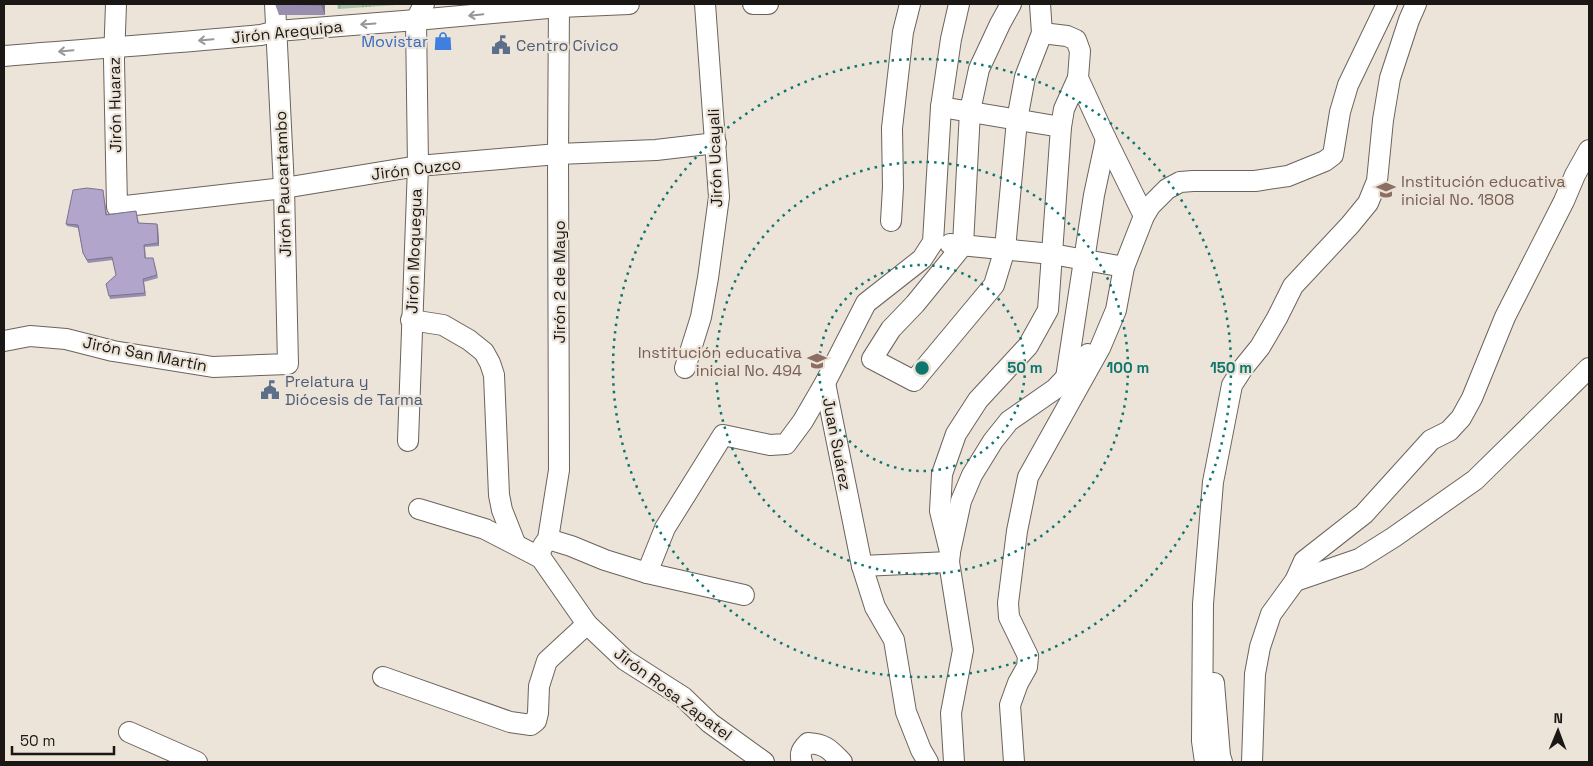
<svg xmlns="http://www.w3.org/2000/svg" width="1593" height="766" viewBox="0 0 1593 766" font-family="'Space Grotesk',sans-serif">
<defs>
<pattern id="grass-tufts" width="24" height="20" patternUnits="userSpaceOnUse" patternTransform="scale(1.25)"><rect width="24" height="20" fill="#a6c7aa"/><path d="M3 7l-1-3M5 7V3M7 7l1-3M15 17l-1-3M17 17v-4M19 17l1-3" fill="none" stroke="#8eaa91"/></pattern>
</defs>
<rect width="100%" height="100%" fill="#ece3d9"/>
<!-- grass -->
<polygon fill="url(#grass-tufts)" points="337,4 410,4 338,9"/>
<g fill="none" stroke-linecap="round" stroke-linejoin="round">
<!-- minor casing -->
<g stroke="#6b635b" stroke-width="22">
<g id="minor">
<polyline points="116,4 114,60 117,207 284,188 418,166 558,154 656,150 716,143"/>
<polyline points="753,4 768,4"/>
<polyline points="1011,4 1000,24 979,69 970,111 963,245 915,304 891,329 872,359 914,381 994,285 1005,249 1017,120 1025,77 1042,33 1040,4"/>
<polyline points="1042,33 1067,36 1076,40 1080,51 1078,78 1106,139 1144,216"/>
<path d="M4,56c85,-7 171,-13 257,-21l16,-4 139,-11 143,-13 70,-3"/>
<polyline points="941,107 1061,127"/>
<polyline points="891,221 893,187 892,128 903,32 910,4"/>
<polyline points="950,244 1052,254 1124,267"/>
<polyline points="411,320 443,325 469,340 484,352 490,363 494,375 499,495 502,510 515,543"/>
<polyline points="4,341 30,336 66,339 113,351 213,367 288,364 284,188 275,4"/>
<polyline points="685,368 701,317 708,278 719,197 705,4"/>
<polyline points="1066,378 1094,195 1106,139"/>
<polyline points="825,383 862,566 875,607 894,640 906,712 921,750 928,762"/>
<polyline points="408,441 418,166 416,20 424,4"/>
<polyline points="419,509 485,529 541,558 587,624 625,660 683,697 710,723 764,762"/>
<polyline points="548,539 571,546 605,560 647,573 744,595"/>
<polyline points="950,552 940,511 942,474 956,434 978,400 1028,346 1048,310 1061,127 1064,109 1078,78"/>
<path d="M541,558c-2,-9 2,-12 7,-19l11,-69 -1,-316 1,-150"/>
<polyline points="862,566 949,562"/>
<polyline points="647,573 665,528 723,435 770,445 786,444 803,421 825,383 866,303 922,259 933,242 941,107 951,39 959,4"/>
<polyline points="1295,581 1359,559 1394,537 1475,480 1589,368"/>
<polyline points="383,677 510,722 531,725 536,721 538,713 539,686 547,661 587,624"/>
<polyline points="1214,683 1220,756 1222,762"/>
<polyline points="129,732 197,762"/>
<path d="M802,762c-3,-9 0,-13 6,-19 18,1 22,7 34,19"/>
<polyline points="954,762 951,713 963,650 949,562 950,552 961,501 972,475 993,441 1009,421 1055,389 1088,354"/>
<polyline points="1014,762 1010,705 1018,683 1027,667 1028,656 1009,617 1008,603 1017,531 1028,477 1100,348 1116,310 1124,267 1144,216 1150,206 1167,189 1180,182 1193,181 1255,181 1288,176 1325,161 1333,155 1340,112 1348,85 1387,4"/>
<polyline points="1205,762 1202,741 1203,604 1213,482 1232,385 1243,368 1260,347 1277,318 1293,286 1350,225 1368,203 1377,181 1383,120 1390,78 1409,20 1416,4"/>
<polyline points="1252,762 1255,674 1260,647 1271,614 1295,581 1304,561 1364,514 1431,440 1449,431 1461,418 1472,398 1505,317 1564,201 1575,175 1589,150"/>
</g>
</g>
<!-- minor -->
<use href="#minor" stroke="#fff" stroke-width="20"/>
</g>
<!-- wall -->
<g fill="#988eaf">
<polygon points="275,4 325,4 325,15 279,15"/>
<polygon points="103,190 107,214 136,211 139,223 157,224 158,227 159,246 145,247 146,258 153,258 158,278 144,282 146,296 110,299 106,284 116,275 113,260 88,263 83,253 78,228 67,226 66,224"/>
</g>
<!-- shaded-wall -->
<g fill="#7c748f">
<polygon points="321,4 325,4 325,15 321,5"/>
<polygon points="157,224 158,227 159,246 158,243"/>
</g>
<!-- building -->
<g fill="#b1a5cc" stroke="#7c748f">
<polygon points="275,4 321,4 321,5"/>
<polygon points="87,188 103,190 106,215 136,211 138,223 157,224 158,243 144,245 145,258 153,258 157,275 143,279 145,293 109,296 106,284 116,275 112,257 87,260 83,253 78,225 66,224 73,190"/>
</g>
<!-- one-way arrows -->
<defs><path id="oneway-shaft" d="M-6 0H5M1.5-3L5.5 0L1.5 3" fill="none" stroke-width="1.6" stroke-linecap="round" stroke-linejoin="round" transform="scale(1.25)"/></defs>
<g stroke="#989795">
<use href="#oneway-shaft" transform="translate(476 15) rotate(174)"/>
<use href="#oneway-shaft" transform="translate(368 24) rotate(176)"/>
<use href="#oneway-shaft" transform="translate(206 40) rotate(175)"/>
<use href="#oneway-shaft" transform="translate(66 51) rotate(175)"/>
</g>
<!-- distance rings -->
<g fill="none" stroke="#0f766e" stroke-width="2.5" stroke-dasharray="2.5 5">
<circle cx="922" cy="368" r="103"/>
<circle cx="922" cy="368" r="206"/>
<circle cx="922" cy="368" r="309"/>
</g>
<!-- icons -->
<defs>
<g id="shop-bare" transform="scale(1.5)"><path d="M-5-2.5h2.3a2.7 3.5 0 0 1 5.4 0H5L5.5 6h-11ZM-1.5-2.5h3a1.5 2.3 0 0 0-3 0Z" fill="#3f7fe0" stroke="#ece3d9" stroke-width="2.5" paint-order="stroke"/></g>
<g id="civic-bare" transform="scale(1.5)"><path d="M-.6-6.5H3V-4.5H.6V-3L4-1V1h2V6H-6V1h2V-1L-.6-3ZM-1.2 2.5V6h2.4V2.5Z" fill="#5c6f8a" stroke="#ece3d9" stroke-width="2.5" paint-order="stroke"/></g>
<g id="school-bare" transform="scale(1.5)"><path d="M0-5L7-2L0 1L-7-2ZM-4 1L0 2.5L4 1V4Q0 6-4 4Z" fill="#8d6e63" stroke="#ece3d9" stroke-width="2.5" paint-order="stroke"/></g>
</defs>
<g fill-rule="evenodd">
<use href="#shop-bare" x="443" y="41"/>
<use href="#civic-bare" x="501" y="45"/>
<use href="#school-bare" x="1386" y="190"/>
<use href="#school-bare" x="817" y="361"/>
<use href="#civic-bare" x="270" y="390"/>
</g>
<g text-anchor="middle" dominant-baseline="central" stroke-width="4.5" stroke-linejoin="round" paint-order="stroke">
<!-- street labels -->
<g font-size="16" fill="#1a1714" stroke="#ece3d9">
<text transform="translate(287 32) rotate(-6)">Jirón Arequipa</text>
<text transform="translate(115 105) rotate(-91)">Jirón Huaraz</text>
<text transform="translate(715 158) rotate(-92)">Jirón Ucayali</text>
<text transform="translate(416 169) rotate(-7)">Jirón Cuzco</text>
<text transform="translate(283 184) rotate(-92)">Jirón Paucartambo</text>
<text transform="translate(414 251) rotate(-88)">Jirón Moquegua</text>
<text transform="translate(559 282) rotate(-90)">Jirón 2 de Mayo</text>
<text transform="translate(145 354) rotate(11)">Jirón San Martín</text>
<text transform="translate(837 444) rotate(79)">Juan Suárez</text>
<text transform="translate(673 694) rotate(37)">Jirón Rosa Zapatel</text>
</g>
<!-- shop labels -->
<g font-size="16" fill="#366cbe" stroke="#ece3d9" text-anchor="end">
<text x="428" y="41">Movistar</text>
</g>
<!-- service labels -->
<g font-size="16" fill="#4e5e75" stroke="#ece3d9" text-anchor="start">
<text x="516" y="45">Centro Cívico</text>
<text x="285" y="381">Prelatura y<tspan x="285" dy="18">Diócesis de Tarma</tspan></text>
</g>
<!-- education labels -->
<g font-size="16" fill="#785e54" stroke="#ece3d9" text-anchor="start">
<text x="1401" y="181">Institución educativa<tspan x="1401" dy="18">inicial No. 1808</tspan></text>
<text x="802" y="352" text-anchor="end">Institución educativa<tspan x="802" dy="18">inicial No. 494</tspan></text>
</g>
</g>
<circle cx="922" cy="368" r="8" fill="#0f766e" stroke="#ece3d9" stroke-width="2.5"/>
<g font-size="15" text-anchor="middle" font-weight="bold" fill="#0f766e" stroke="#ece3d9" stroke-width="4.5" stroke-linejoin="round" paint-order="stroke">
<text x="1025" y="373">50 m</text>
<text x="1128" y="373">100 m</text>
<text x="1231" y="373">150 m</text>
</g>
<!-- border -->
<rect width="1593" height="766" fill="none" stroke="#1a1714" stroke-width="10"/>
<!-- north arrow -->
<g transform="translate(1558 731) rotate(1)" stroke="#ece3d9" stroke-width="4" paint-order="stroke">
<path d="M0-4L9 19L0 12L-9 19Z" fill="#1a1714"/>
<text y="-8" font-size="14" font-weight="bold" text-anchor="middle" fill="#1a1714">N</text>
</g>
<!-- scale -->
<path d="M12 746v8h102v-8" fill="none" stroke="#1a1714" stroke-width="2.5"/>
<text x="20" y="746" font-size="15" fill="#1a1714" stroke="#ece3d9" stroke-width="4" paint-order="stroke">50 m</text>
</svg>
